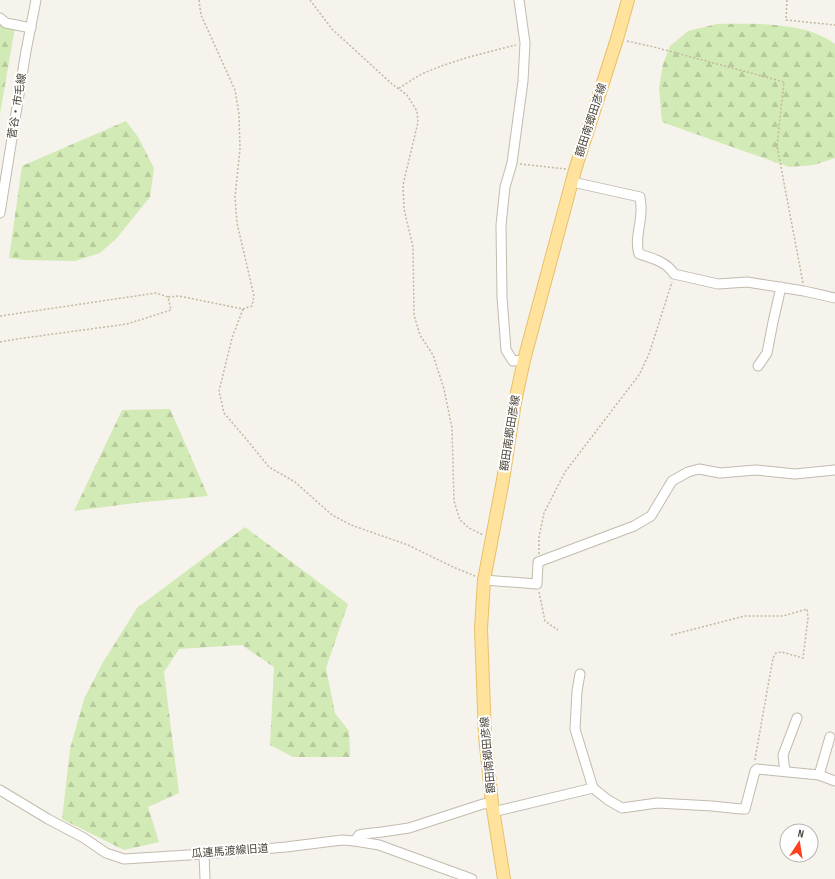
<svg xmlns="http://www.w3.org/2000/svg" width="835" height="879" viewBox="0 0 835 879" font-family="'Sofia Sans Condensed','Noto Sans JP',sans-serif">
<defs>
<pattern id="forest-firs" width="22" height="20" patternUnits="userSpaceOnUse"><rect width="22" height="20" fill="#d2eab5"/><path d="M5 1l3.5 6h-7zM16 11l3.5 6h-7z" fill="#b6ca9c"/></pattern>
</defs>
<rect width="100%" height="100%" fill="#f6f3ec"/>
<!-- forest -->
<g fill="url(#forest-firs)">
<polygon points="0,21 15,27 0,114"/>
<path d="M717,24c36,0 88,-3 118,20v114l-21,7 -25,2 -127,-45 -3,-34 4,-24 7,-18 18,-15z"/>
<polygon points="126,121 138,137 154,168 150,197 116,239 100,253 75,261 25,260 9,258 22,166"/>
<polygon points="170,409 208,496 135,503 74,511 122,410"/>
<polygon points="245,527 348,604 326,668 335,713 349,731 350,757 293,757 270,745 274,667 242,645 179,649 164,672 179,793 148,807 159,842 124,850 62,819 70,749 84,699 102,664 137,608"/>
</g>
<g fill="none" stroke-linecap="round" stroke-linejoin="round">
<!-- minor casing -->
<g stroke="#c2bbae" stroke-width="11">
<g id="minor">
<polyline points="519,0 525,43 523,81 512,163 505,187 501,225 502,297 506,350 513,361 524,360"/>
<polyline points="0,18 6,23 31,28"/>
<path d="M572,180l5,3 63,14c0,3 1,6 1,10 1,16 -7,32 -2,47 13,4 28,8 35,20l44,10 29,-2 57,9 31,7"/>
<polyline points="0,213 26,51 36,0"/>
<polyline points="758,366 767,353 773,322 781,287"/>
<polyline points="484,580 537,584 538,562 634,526 651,516 672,481 688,472 699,469 720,473 756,470 795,474 835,470"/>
<polyline points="580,674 577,691 575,729 593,788 608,800 622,808 657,803 712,806 741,809 745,809 755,771 757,769 819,775 835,781"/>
<polyline points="785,771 783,755 797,718"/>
<polyline points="819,775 830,737"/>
<polyline points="0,790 48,819 84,838 106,853 124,859 204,854 286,847 342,840 355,841 379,845 472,879"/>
<polyline points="493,812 593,788"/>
<polyline points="355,841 359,835 364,834 382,832 409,828 483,804 492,803"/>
<polyline points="204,854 205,879"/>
</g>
</g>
<!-- major casing -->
<g stroke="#e6c16a" stroke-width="14">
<polyline id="major" points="504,879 492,803 485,736 481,629 484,580 503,480 515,402 524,360 575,170 617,39 628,0"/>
</g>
<!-- path -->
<g stroke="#c4b79f" stroke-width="1.5" stroke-dasharray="2 2" stroke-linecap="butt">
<polyline points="310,0 332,29 392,84 407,95 417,111 418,122 403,185 404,209 413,247 414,315 420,335 433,355 444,389 452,428 454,501 460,520 469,528 483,535"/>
<polyline points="787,0 786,20 835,25"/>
<polyline points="627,41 654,47 784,82 777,146 803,283"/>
<path d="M399,88c7,-4 15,-10 23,-14 31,-14 62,-21 94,-29"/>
<polyline points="520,164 566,169"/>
<polyline points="243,309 232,338 219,391 224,413 247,440 269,467 295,482 332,515 351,525 408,545 453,567 475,576"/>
<polyline points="0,316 156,293 168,297"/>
<polyline points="0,342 17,339 127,324 171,310 168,297 179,296 243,309 252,306 254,296 237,223 235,197 240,149 239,114 235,90 201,15 199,0"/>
<polyline points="539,554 539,537 544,513 565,472 639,375 649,354 672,282"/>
<polyline points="539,592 545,621 558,630"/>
<polyline points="671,635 745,616 783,616 807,609 808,618 803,658 782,652 776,653 773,658 755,759 756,761"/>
</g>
<!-- minor -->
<use href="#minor" stroke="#fff" stroke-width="9"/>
<!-- major -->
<use href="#major" stroke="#ffe39c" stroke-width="12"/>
</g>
<g text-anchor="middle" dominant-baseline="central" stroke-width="4" stroke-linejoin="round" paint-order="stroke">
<!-- street labels -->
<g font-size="11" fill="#4b4439" stroke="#fff">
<text transform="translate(17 106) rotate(-81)">菅谷・市毛線</text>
<text transform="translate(591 120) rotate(-72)">額田南郷田彦線</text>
<text transform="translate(510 433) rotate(-81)">額田南郷田彦線</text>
<text transform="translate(488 755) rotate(-95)">額田南郷田彦線</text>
<text transform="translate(230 851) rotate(-4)">瓜連馬渡線旧道</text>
</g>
</g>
<!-- north arrow -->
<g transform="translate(799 843) rotate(12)"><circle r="19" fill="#ffffff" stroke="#b7b4b0"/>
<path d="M0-3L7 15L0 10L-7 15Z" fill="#fc3f1d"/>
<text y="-6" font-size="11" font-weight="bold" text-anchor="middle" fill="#4b4439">N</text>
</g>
</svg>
